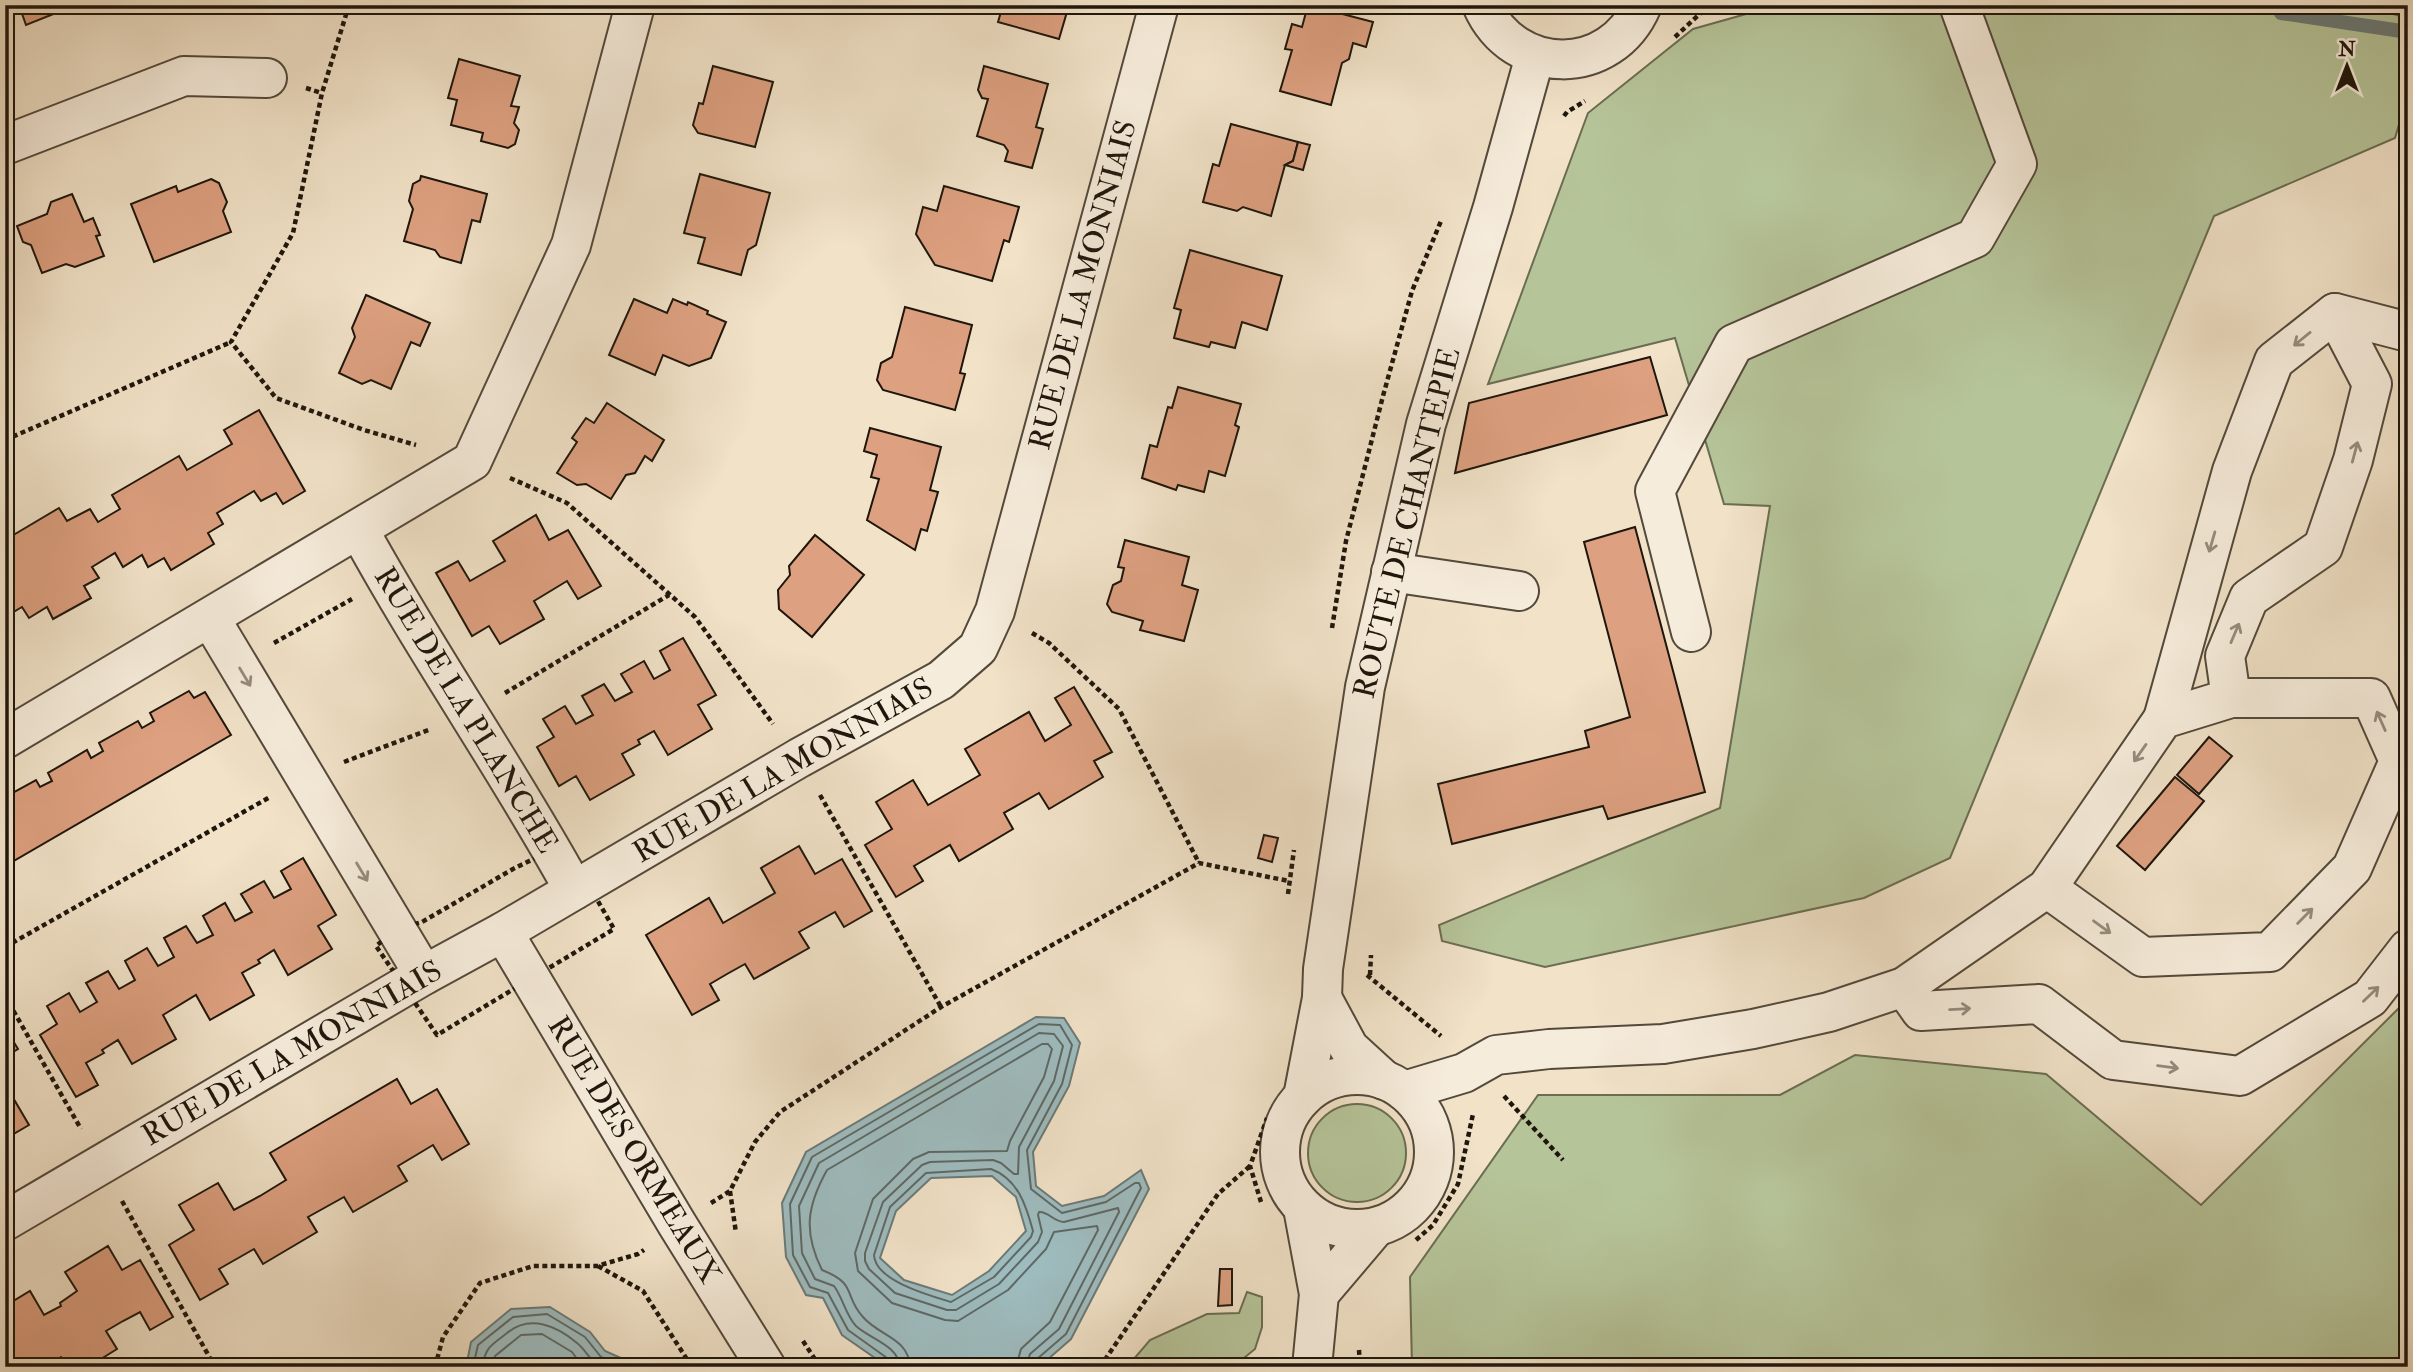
<svg xmlns="http://www.w3.org/2000/svg" width="2413" height="1372" viewBox="0 0 2413 1372" font-family="'IM FELL Double Pica',serif">
<rect width="100%" height="100%" fill="#f1e2c8"/>
<filter id="stains"><feTurbulence type="fractalNoise" baseFrequency=".00286" numOctaves="4"/><feColorMatrix values="0 0 0 0 .2 0 0 0 0 .09 0 0 0 0 .02 0 0 0 .5 -.17"/></filter>
<radialGradient id="worn" r=".72"><stop offset=".6" stop-color="#630" stop-opacity="0"/><stop offset="1" stop-color="#630" stop-opacity=".3"/></radialGradient>
<!-- green -->
<g fill="#b6c499" stroke="#6a6d52" stroke-width="2">
<polygon points="1778,5 2359,5 2408,18 2408,94 2395,138 2214,216 1950,858 1864,898 1545,967 1442,941 1439,925 1720,808 1770,506 1724,504 1675,338 1488,384 1588,113 1693,29"/>
<polygon points="2408,999 2408,1367 1412,1367 1410,1277 1538,1095 1780,1095 1855,1055 2046,1074 2201,1205"/>
<circle cx="1357" cy="1153" r="49"/>
<polygon points="1247,1292 1262,1297 1262,1327 1255,1349 1233,1367 1127,1367 1150,1340 1207,1314 1239,1313"/>
</g>
<!-- water -->
<g fill="#9ebcbf" stroke="#6b7a77" stroke-width="2" fill-rule="evenodd">
<path d="M1036,1017l28,1 16,25 -11,43 -36,66 3,34 26,20 42,-10 37,-26 8,19 -78,150 -32,28h-151l-46,-32 -19,-37 -17,-3 -20,-38 -4,-54 24,-51zM992,1176l24,21 10,34 -37,40 -37,24 -48,-15 -24,-22 16,-47 35,-33z"/>
<polygon points="550,1307 590,1332 605,1351 641,1367 466,1367 471,1342 511,1309"/>
</g>
<g fill="none" stroke-linecap="round" stroke-linejoin="round">
<!-- shore -->
<g stroke="#5e6966" stroke-width="2">
<path d="M991,1169c27,10 35,36 42,62l-2,6 -37,40 -43,25c-20,-6 -76,-21 -77,-47l16,-48 36,-34z"/>
<polyline points="473,1367 478,1345 513,1317 547,1314 585,1337 601,1357 624,1367"/>
<path d="M482,1367c4,-21 9,-21 25,-34 23,-19 50,-7 70,10 9,7 13,18 23,24"/>
<polyline points="492,1367 495,1356 521,1335 542,1334 572,1352 583,1367"/>
<polyline points="891,1367 887,1358 848,1330 828,1293 810,1287 793,1255 790,1204 812,1157 1039,1024 1060,1025 1072,1045 1062,1084 1027,1150 1031,1189 1062,1213 1106,1202 1135,1183 1139,1183 1141,1188 1066,1334 1037,1359 1035,1367"/>
<path d="M900,1367c-2,-22 -30,-28 -44,-41 -10,-10 -13,-28 -22,-40l-19,-7 -13,-26 -3,-47 20,-43 220,-130 15,1 9,12 -9,35 -35,66 -1,27h-4l-13,-11 -8,-3 -63,2 -8,3 -39,37 -18,51v8l4,8 26,24 52,17h9l43,-26 39,-42 4,-10 -4,-17 1,-3c9,-1 15,10 25,10l54,-14 1,4 -60,117 -29,25 -4,13"/>
<path d="M910,1367c-1,-29 -31,-31 -47,-50 -20,-22 -5,-33 -41,-47 -19,-38 -15,-64 5,-100l215,-126h6l4,5 -8,28 -34,64 -3,10 -78,1 -16,7 -40,40 -18,54 3,18 34,32 53,17 13,1 50,-31 38,-41 8,-17 43,-6 1,4 -48,92 -29,27 -5,18"/>
</g>
<!-- stream -->
<polyline stroke="#6b7a77" stroke-width="14" points="2277,5 2281,13 2408,32"/>
</g>
<!-- building -->
<g fill="#dda080" stroke="#1e160c" stroke-width="2">
<polygon points="19,5 76,5 26,25"/>
<polygon points="1003,5 1069,5 1059,39 998,22"/>
<polygon points="1308,5 1373,22 1366,47 1353,43 1349,59 1342,63 1331,105 1280,91 1292,50 1285,49 1292,24 1302,27"/>
<polygon points="459,59 520,76 511,106 519,107 514,123 519,130 515,144 508,148 481,141 483,133 451,125 457,100 448,98"/>
<polygon points="713,66 773,82 755,147 698,133 693,125 699,103 703,104"/>
<polygon points="984,66 1048,84 1036,127 1043,129 1032,168 1005,161 1008,151 1004,145 977,136 988,99 982,98 978,90"/>
<polygon points="1231,124 1298,142 1293,161 1285,165 1271,216 1243,207 1237,211 1203,202 1213,164 1219,166"/>
<polygon points="1298,142 1310,145 1303,170 1285,165 1293,161"/>
<polygon points="700,174 770,193 756,245 748,250 741,275 698,263 705,238 684,233"/>
<polygon points="421,176 487,194 480,222 472,220 461,263 440,257 435,250 404,241 413,209 409,201 413,184 420,180"/>
<polygon points="211,179 219,183 227,202 223,211 231,232 154,262 131,204 176,186 178,192"/>
<polygon points="944,186 1019,207 1009,242 1004,240 992,281 935,265 916,234 923,207 937,211"/>
<polygon points="72,194 84,222 93,218 100,235 96,236 104,256 75,267 66,264 42,273 31,245 23,242 17,226 47,214 51,202"/>
<polygon points="1190,250 1282,276 1267,330 1242,322 1235,348 1211,342 1209,347 1174,338 1181,310 1174,308"/>
<polygon points="366,295 430,323 420,346 411,342 391,389 371,380 362,384 339,373 355,337 352,328"/>
<polygon points="634,299 667,313 673,299 687,305 688,302 708,311 707,314 726,322 711,358 689,366 663,355 655,375 609,355"/>
<polygon points="905,307 972,325 960,373 965,374 955,410 883,390 877,380 881,363 892,357"/>
<polygon points="1650,357 1667,415 1455,473 1469,403"/>
<polygon points="1178,387 1241,404 1235,425 1239,427 1225,476 1209,471 1204,492 1178,485 1176,490 1142,478 1150,445 1157,447 1168,407 1172,408"/>
<polygon points="607,403 664,440 652,461 645,456 635,473 626,475 611,499 586,484 577,485 557,473 577,442 572,438 586,418 594,423"/>
<polygon points="259,410 305,491 283,504 276,493 261,501 254,491 217,513 223,524 208,533 214,544 171,570 164,558 148,567 142,555 123,567 115,553 92,567 99,578 84,586 91,598 53,619 47,607 29,618 22,607 5,617 5,540 59,508 67,521 90,509 98,522 120,509 112,495 179,456 187,470 232,444 224,430"/>
<polygon points="870,428 941,447 930,490 938,492 927,531 921,529 915,550 867,520 879,479 871,477 877,455 864,451"/>
<polygon points="536,515 549,540 568,530 601,586 578,599 567,581 534,601 544,619 500,644 489,626 472,636 436,573 458,561 470,581 505,561 493,541"/>
<polygon points="1635,527 1705,792 1608,819 1603,806 1452,844 1438,784 1589,747 1585,731 1630,717 1584,542"/>
<polygon points="815,535 864,575 812,637 779,609 778,590 790,575 789,566"/>
<polygon points="1125,540 1189,557 1182,585 1198,590 1184,641 1140,630 1143,621 1112,612 1107,604 1113,585 1121,581 1124,568 1118,567"/>
<polygon points="683,638 716,695 698,705 712,729 668,755 654,731 638,740 640,744 622,754 634,775 590,800 576,776 559,786 537,747 554,737 543,719 565,706 576,724 593,715 582,696 604,684 615,701 632,692 621,674 644,661 654,679 670,670 660,651"/>
<polygon points="1074,687 1112,752 1094,761 1103,777 1049,809 1039,793 1004,813 1013,829 959,861 950,845 914,866 923,881 896,897 865,845 892,829 876,802 913,780 928,805 980,775 965,749 1029,712 1045,741 1071,725 1055,698"/>
<polygon points="189,691 194,698 205,692 231,735 5,866 5,797 36,780 40,787 52,781 48,773 87,750 91,758 103,751 99,743 138,721 142,728 154,721 150,713"/>
<polygon points="2209,737 2232,756 2199,794 2177,775"/>
<polygon points="2175,777 2204,801 2145,870 2117,846"/>
<polygon points="1264,835 1278,838 1272,862 1258,858"/>
<polygon points="799,846 815,874 842,859 872,911 844,927 835,912 799,932 809,948 754,979 745,964 727,974 710,984 719,1000 692,1015 646,935 709,898 723,923 775,893 761,868"/>
<polygon points="303,858 336,915 318,926 332,949 288,975 274,950 258,960 260,963 242,973 254,995 210,1020 196,995 163,1015 176,1039 132,1064 118,1040 102,1050 104,1053 86,1063 98,1085 76,1097 40,1035 57,1024 47,1006 69,993 80,1012 97,1002 86,983 108,971 119,989 135,980 125,961 147,948 158,966 174,957 164,938 186,926 197,943 213,935 203,916 225,903 235,921 252,912 241,894 264,881 274,898 291,889 281,871"/>
<polygon points="5,1028 18,1049 5,1057"/>
<polygon points="397,1079 411,1104 437,1089 469,1144 442,1160 433,1145 398,1166 407,1181 353,1212 344,1197 308,1217 317,1232 263,1264 254,1249 219,1269 228,1284 200,1300 169,1245 194,1230 179,1205 218,1183 234,1210 260,1196 286,1180 270,1153"/>
<polygon points="5,1084 29,1125 5,1139"/>
<polygon points="108,1246 122,1270 140,1260 173,1317 150,1330 140,1312 123,1321 106,1331 117,1349 88,1367 67,1367 61,1357 44,1367 5,1367 5,1306 30,1291 44,1315 61,1306 60,1303 77,1291 65,1272"/>
<polygon points="1220,1269 1232,1269 1232,1305 1218,1306"/>
</g>
<g fill="none" stroke-linecap="round" stroke-linejoin="round">
<!-- minor casing -->
<g stroke="#53493b" stroke-width="42">
<g id="minor">
<path d="M1482,5c32,72 129,73 160,0"/>
<polyline points="5,145 184,76 267,78"/>
<path d="M359,530c67,123 148,238 215,360"/>
<polyline points="1391,572 1519,591"/>
<polyline points="210,618 424,975"/>
<polyline points="1691,632 1655,491 1734,344 1975,238 2017,164 1959,5"/>
<polyline points="2231,698 2225,656 2249,598 2323,547 2353,460 2372,384 2335,313"/>
<polyline points="2163,719 2232,471 2274,361 2335,313 2408,332"/>
<polyline points="5,739 472,461 571,245 635,5"/>
<polyline points="503,932 677,1224 766,1367"/>
<polyline points="1904,987 1921,1011 2039,1004 2113,1060 2240,1076 2370,998 2408,949"/>
<polyline points="1322,998 1349,1048 1384,1080"/>
<circle cx="1357" cy="1152" r="77"/>
<polyline points="1404,1091 1464,1073 1496,1055 1549,1049 1663,1044 1753,1029 1829,1012 1904,987 2047,888 2163,719 2231,698 2371,698 2399,761 2352,868 2270,952 2143,957 2047,888"/>
<polyline points="1303,1097 1322,998 1323,969 1365,687 1426,424 1493,207 1535,56"/>
<polyline points="1303,1208 1319,1294 1312,1367"/>
<polyline points="5,1221 424,975 503,932 799,758 941,680 978,648 995,611 1159,5"/>
<polyline points="1319,1294 1375,1228"/>
</g>
</g>
<!-- path -->
<g stroke="#1e160c" stroke-width="4.5" stroke-dasharray="5 3.5" stroke-linecap="butt">
<polyline points="349,5 322,93 293,233 231,342 276,398 364,430 416,445"/>
<polyline points="1675,37 1706,8 1714,5"/>
<polyline points="306,88 322,93"/>
<polyline points="1564,116 1567,112 1585,101"/>
<polyline points="5,440 231,342"/>
<polyline points="510,478 567,503 695,617 773,724"/>
<polyline points="1332,628 1346,541 1383,396 1412,291 1441,221"/>
<polyline points="1032,633 1049,643 1119,709 1199,863"/>
<polyline points="274,643 352,599"/>
<polyline points="505,693 669,595"/>
<polyline points="344,762 431,729"/>
<polyline points="820,795 941,1007"/>
<polygon points="564,844 592,880 595,896 614,929 437,1035 376,946 397,929 422,922 513,869"/>
<polyline points="1288,894 1294,850"/>
<polyline points="5,947 270,797"/>
<polyline points="1367,975 1441,1036"/>
<polyline points="1370,975 1371,955"/>
<polyline points="5,996 81,1129"/>
<polyline points="1504,1096 1563,1160"/>
<polyline points="730,1191 736,1233"/>
<polyline points="122,1201 215,1367"/>
<polyline points="1261,1202 1250,1166 1267,1118"/>
<polyline points="711,1203 730,1191 755,1142 780,1112 941,1007 1199,863 1289,881"/>
<polyline points="1416,1240 1433,1225 1458,1184 1473,1114"/>
<polyline points="598,1266 643,1291 692,1367"/>
<polyline points="803,1341 820,1367"/>
<polyline points="1359,1350 1360,1367"/>
<polyline points="435,1367 443,1337 480,1283 533,1266 597,1266 638,1254 644,1250"/>
<polyline points="1100,1367 1218,1194 1250,1166"/>
</g>
<!-- minor -->
<use href="#minor" stroke="#f6ecdb" stroke-width="38"/>
</g>
<!-- one-way arrows -->
<defs><path id="oneway-shaft" d="M-6 0H5M1.5-3L5.5 0L1.5 3" fill="none" stroke-width="1.6" stroke-linecap="round" stroke-linejoin="round" transform="scale(1.75)"/></defs>
<g stroke="#958c7e">
<use href="#oneway-shaft" transform="translate(2302 339) rotate(141)"/>
<use href="#oneway-shaft" transform="translate(2355 452) rotate(-75)"/>
<use href="#oneway-shaft" transform="translate(2212 542) rotate(106)"/>
<use href="#oneway-shaft" transform="translate(2235 633) rotate(-67)"/>
<use href="#oneway-shaft" transform="translate(245 677) rotate(59)"/>
<use href="#oneway-shaft" transform="translate(2381 721) rotate(-114)"/>
<use href="#oneway-shaft" transform="translate(2140 753) rotate(125)"/>
<use href="#oneway-shaft" transform="translate(362 872) rotate(59)"/>
<use href="#oneway-shaft" transform="translate(2305 916) rotate(-45)"/>
<use href="#oneway-shaft" transform="translate(2102 927) rotate(36)"/>
<use href="#oneway-shaft" transform="translate(2371 994) rotate(-44)"/>
<use href="#oneway-shaft" transform="translate(1960 1009) rotate(-3)"/>
<use href="#oneway-shaft" transform="translate(2168 1067) rotate(7)"/>
</g>
<g text-anchor="middle" dominant-baseline="central" stroke-width="5" stroke-linejoin="round" paint-order="stroke">
<!-- street labels -->
<g font-size="30" fill="#1e160c" stroke="#f6ecdb">
<text transform="translate(1083 285) rotate(-75)">RUE DE LA MONNIAIS</text>
<text transform="translate(1407 523) rotate(-76)">ROUTE DE CHANTEPIE</text>
<text transform="translate(466 710) rotate(59)">RUE DE LA PLANCHE</text>
<text transform="translate(783 770) rotate(-30)">RUE DE LA MONNIAIS</text>
<text transform="translate(292 1053) rotate(-30)">RUE DE LA MONNIAIS</text>
<text transform="translate(634 1150) rotate(59)">RUE DES ORMEAUX</text>
</g>
</g>
<!-- margin -->
<rect width="2413" height="1372" fill="none" stroke="#f1e2c8" stroke-width="28"/>
<rect x="7" y="7" width="2399" height="1358" fill="none" stroke="#1e160c" stroke-width="3.5"/>
<rect x="14" y="14" width="2385" height="1344" fill="none" stroke="#1e160c" stroke-width="2"/>
<!-- north arrow -->
<g transform="translate(2347 66)" stroke="#f6ecdb" stroke-width="5" paint-order="stroke">
<path d="M0-5L12 26L0 18L-12 26Z" fill="#1e160c"/>
<text y="-10" font-size="19" font-weight="bold" text-anchor="middle" fill="#1e160c">N</text>
</g>
<rect width="100%" height="100%" filter="url(#stains)"/>
<rect width="100%" height="100%" fill="url(#worn)"/>
</svg>
